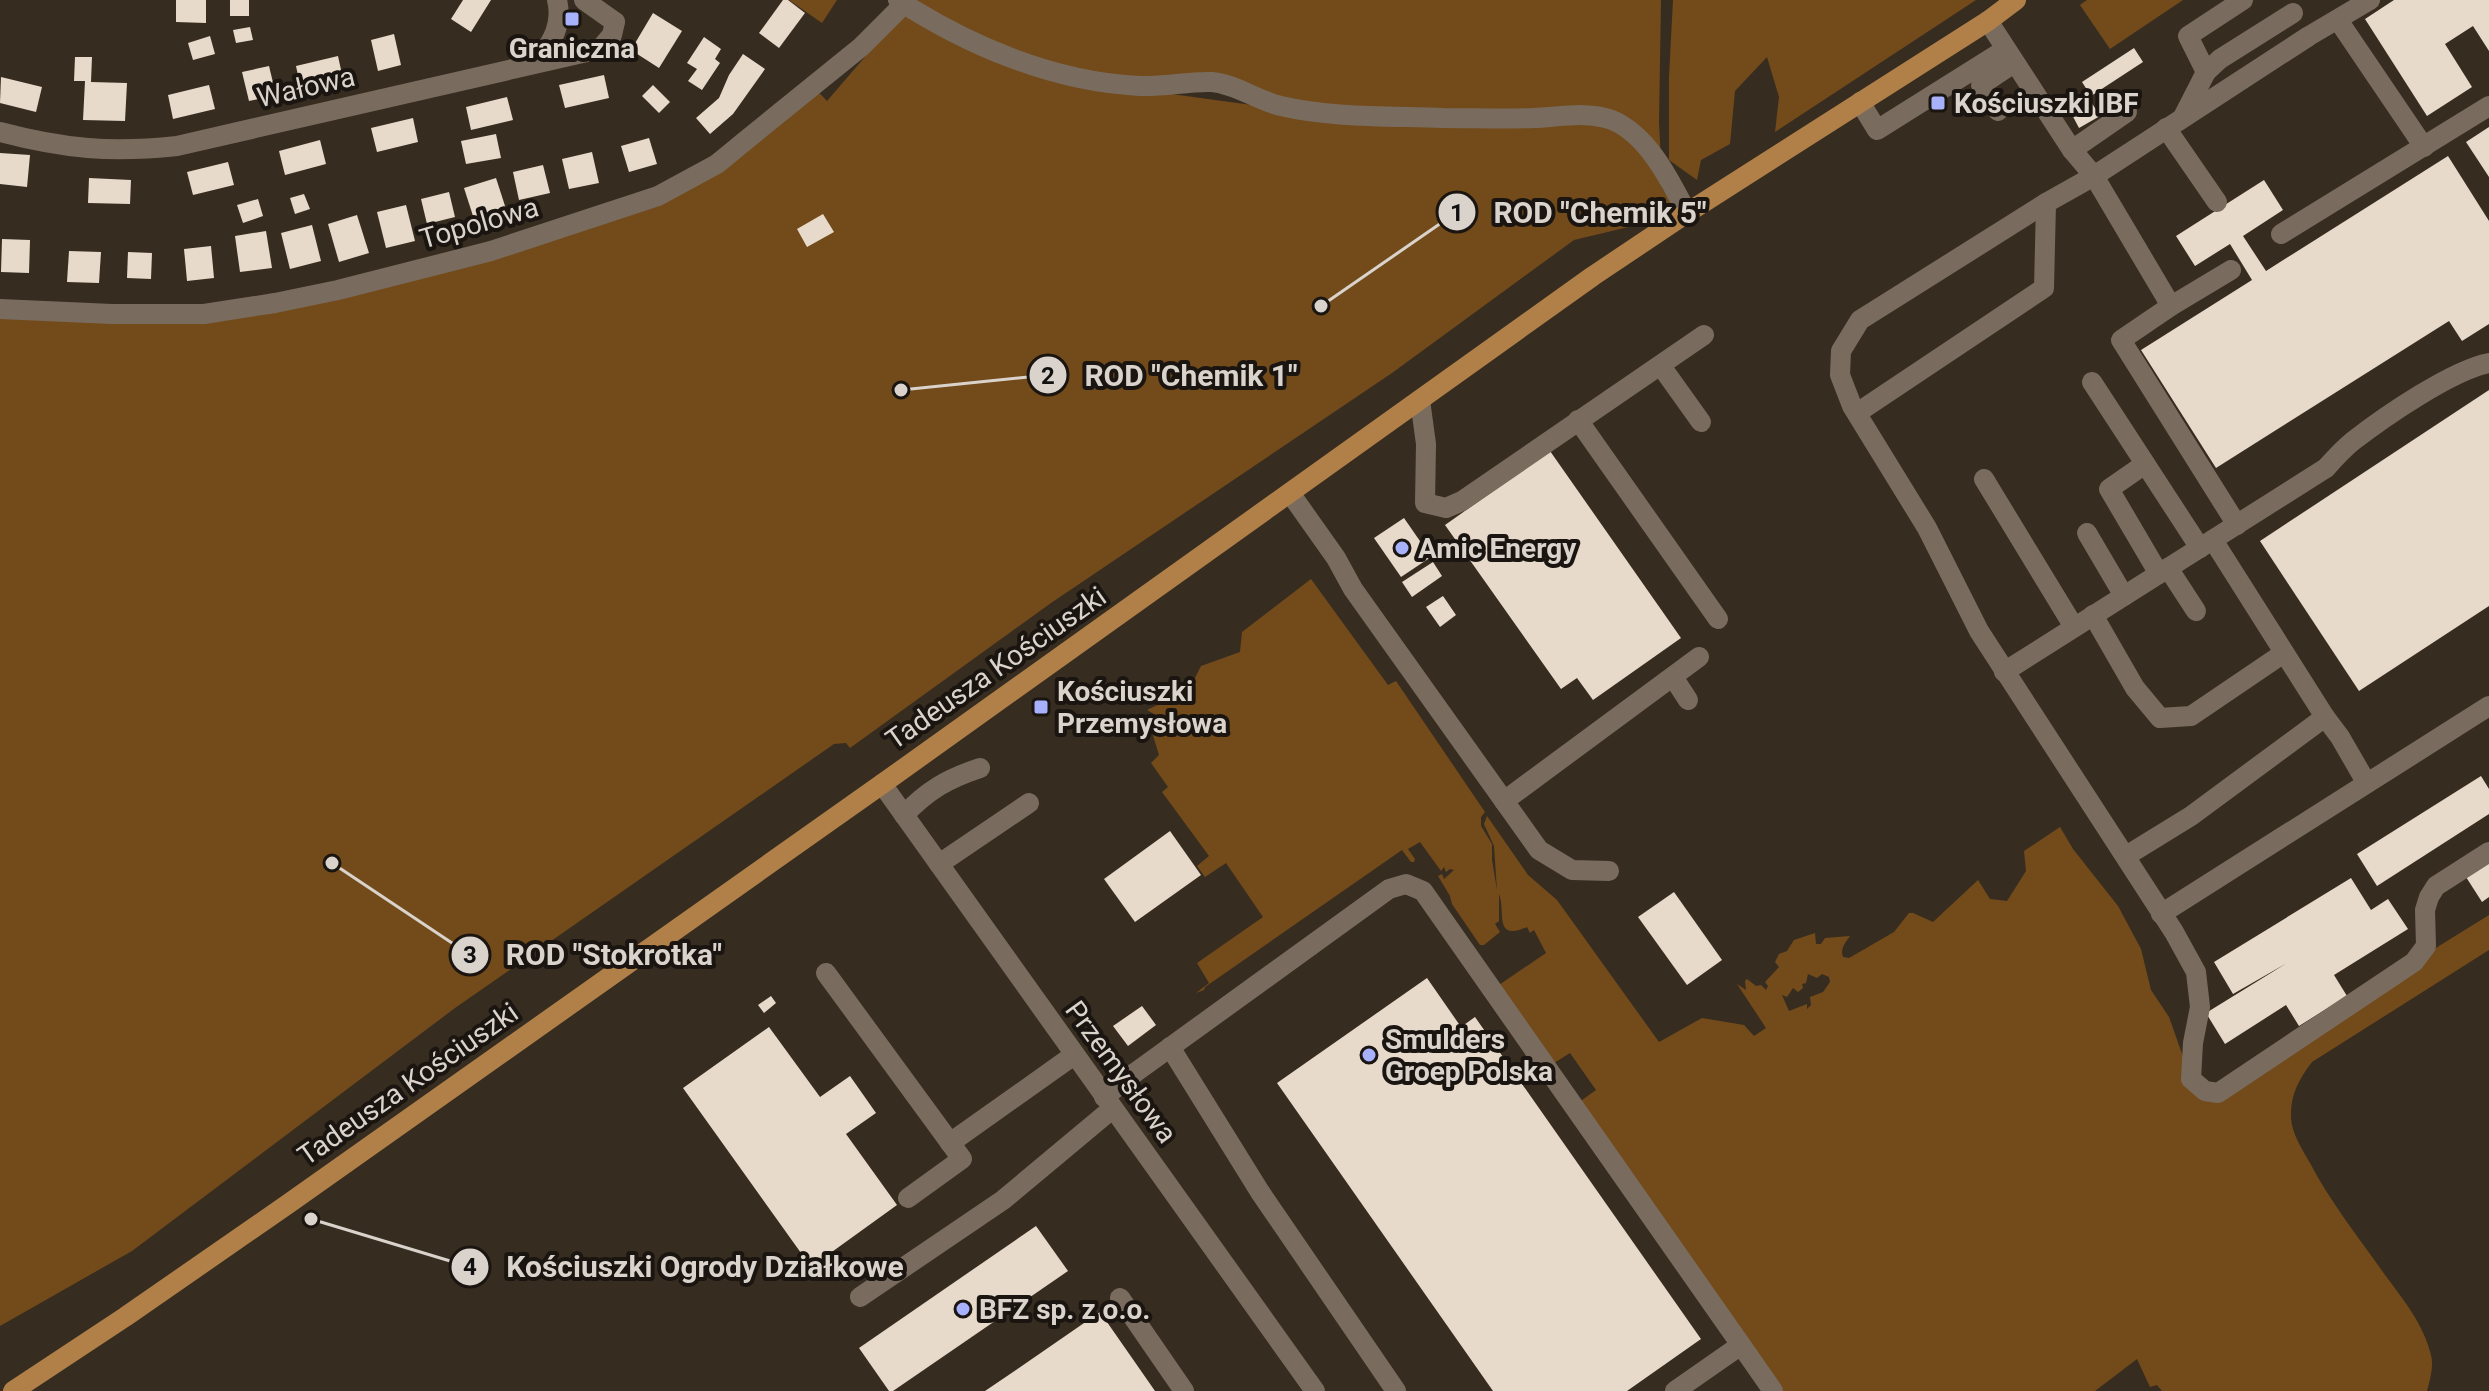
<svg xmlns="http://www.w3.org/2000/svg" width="2489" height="1391" viewBox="0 0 2489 1391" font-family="Roboto,sans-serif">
<rect width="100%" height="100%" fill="#372c20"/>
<!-- green -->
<g fill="#734b1b" fill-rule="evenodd">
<polygon points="789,0 837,0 822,23"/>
<polygon points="910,0 1661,0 1659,123 1661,161 1632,125 1341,109 1030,62"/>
<polygon points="1673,0 1976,0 1775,132 1779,97 1767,57 1735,91 1730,144 1701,160 1697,180 1669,160 1669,77"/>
<polygon points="2087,0 2183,0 2110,49 2080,5"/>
<polygon points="907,8 967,38 1142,90 1281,109 1598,122 1614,126 1658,172 1662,188 1668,197 1687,213 1574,240 1392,373 1051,603 850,748 846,743 834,744 455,1008 132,1251 0,1326 0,310 275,303 658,196 809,82 827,101"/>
<path d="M1311,579l77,106 8,-4 89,131 -4,5v9l11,18v16l5,30 -3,-44 -10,-22 3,-8 41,59 29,25 102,142 43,-24 42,7 10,11 12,-8 -29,-44 9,6 -1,-9 2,-2 9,7 5,-1 5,5 2,-4 -3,-4 14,-15 -4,-5 4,-8 8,-3 7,-11 21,-7 1,11h5l4,-6 25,-2c-5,7 -10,13 -7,21l6,1 45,-26 15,-19h4l20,9 45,-42 12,19 17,2 19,-30 -2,-20 36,-24 13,22 45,57 23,43 10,41 18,27 28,79 292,-181v35l-177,112c-13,17 -22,33 -21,56 1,16 11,31 19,45 21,40 49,75 75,112 18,24 39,50 46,80 3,12 -1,24 -4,36h-265l-5,-6 -7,2 -13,-28 -42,32h-315l-202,-288 18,-13 -26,-37 -19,12 -55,-78 50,-34 -12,-23 -4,3 -3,-6c-34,15 -21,-16 -28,-33v27l-4,3 5,8 -16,13h-4l-28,-41 -2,-8 -12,-20 4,-2 2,5 10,-9 -4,-1 -4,3 -2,-5 -3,4 -21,-29 -12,7 7,10 -1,3h-3l-9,-12 -197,137 -1,3 -8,3 13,-10 -12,-20 66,-46 -37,-54 -21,14 -8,-11 12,-10 -47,-64 6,-5 -17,-24 8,-8 -8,-26 17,-7 -21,-12 23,-11 8,-15 15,-2 8,-16 39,-14 2,-20zM1808,974l9,4 5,-4 7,3 1,5 -7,10 -13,5 1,8 -4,4v-5l-18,7 -7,-16 5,2 6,-9 5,4 5,-4 -1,-4 4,-1z"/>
</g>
<!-- building -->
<g fill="#e8dacb">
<polygon points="176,0 206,0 206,23 176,22"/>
<rect x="230" y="0" width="19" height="16"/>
<polygon points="463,0 491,0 471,32 451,19"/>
<polygon points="783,0 788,0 805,13 779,48 759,33"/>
<polygon points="2394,0 2489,0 2489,51 2473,26 2445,44 2472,87 2427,116 2365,19"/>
<polygon points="653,13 682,31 659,68 631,50"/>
<polygon points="250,27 253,40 236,43 233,30"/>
<polygon points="394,34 401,65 378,71 371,40"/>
<polygon points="210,36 215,54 193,60 188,43"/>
<polygon points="704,37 721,49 715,59 720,63 702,90 688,81 697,69 687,63"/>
<polygon points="2134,48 2143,62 2091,96 2082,82"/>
<polygon points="743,54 765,69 733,114 710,134 696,118 719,98 729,75"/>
<polygon points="338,56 343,79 301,89 296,66"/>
<polygon points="75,57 92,57 91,82 127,83 125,121 83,120 85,81 74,81"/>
<polygon points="269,66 276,95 249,101 242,72"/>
<polygon points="604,75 609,98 565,108 559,85"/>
<polygon points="1,77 42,87 36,112 0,103"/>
<polygon points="209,85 215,109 173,119 168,95"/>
<polygon points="653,85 670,102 659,113 642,96"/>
<polygon points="507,97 513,120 471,130 466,107"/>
<polygon points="2088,97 2100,116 2079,128 2069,109"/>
<polygon points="413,118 418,142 377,152 371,128"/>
<polygon points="2489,127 2489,177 2466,142"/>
<polygon points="496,134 501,158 466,164 461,141"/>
<polygon points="649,138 657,164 629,172 621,146"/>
<polygon points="320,140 326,164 285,175 279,151"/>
<polygon points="592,152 599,183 569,189 562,159"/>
<polygon points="0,153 30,155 27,187 0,184"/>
<polygon points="2448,156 2489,221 2489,324 2462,341 2449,321 2216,468 2141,350 2252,280 2230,244 2195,266 2176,236 2264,180 2283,210 2243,236 2266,271"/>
<polygon points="228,162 234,185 193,195 187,172"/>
<polygon points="543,165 550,193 519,200 513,172"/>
<polygon points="89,178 131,180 130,204 88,203"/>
<polygon points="496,178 506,209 474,219 464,188"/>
<polygon points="449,192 455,217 427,224 421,199"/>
<polygon points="304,194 310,209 295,214 290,198"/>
<polygon points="258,199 263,216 243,223 237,205"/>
<polygon points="406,205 415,241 386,248 377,212"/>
<polygon points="823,214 834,232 807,247 797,229"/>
<polygon points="357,215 369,253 339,262 328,224"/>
<polygon points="312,225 321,261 290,269 281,233"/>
<polygon points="266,231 272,268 240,272 235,236"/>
<polygon points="2,239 30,240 29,273 1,272"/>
<polygon points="211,246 214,278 187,281 184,249"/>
<polygon points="69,251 101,252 99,283 67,282"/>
<polygon points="128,252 152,253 151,279 127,278"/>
<polygon points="2489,390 2489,606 2359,691 2260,541"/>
<polygon points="1550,451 1681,638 1593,700 1577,678 1561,689 1445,525"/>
<polygon points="1404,518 1431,557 1401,577 1374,538"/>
<polygon points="1433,562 1442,576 1412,597 1402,582"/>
<polygon points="1443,596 1456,615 1440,627 1426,607"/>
<polygon points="2481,776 2489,789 2489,814 2377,886 2357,854"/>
<polygon points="1170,831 1201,875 1135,922 1104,879"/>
<polygon points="2489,862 2489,897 2482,902 2466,877"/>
<polygon points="2351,878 2371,910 2388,899 2408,929 2334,975 2347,996 2299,1026 2286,1005 2225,1044 2206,1013 2287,963 2233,994 2214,962"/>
<polygon points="1674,892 1722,960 1687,985 1638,917"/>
<polygon points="1427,978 1461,1027 1475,1017 1701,1339 1627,1391 1493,1391 1277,1083"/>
<polygon points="771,996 776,1003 764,1013 758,1005"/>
<polygon points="1142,1006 1156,1025 1128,1046 1113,1026"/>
<polygon points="769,1027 820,1097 850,1076 876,1113 846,1134 897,1205 811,1267 683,1088"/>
<polygon points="1036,1226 1068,1271 893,1391 889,1391 859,1348"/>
<polygon points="1100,1312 1155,1391 985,1391 1016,1370"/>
</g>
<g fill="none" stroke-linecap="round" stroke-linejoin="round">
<!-- minor -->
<g stroke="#796c5f" stroke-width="20">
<path d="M898,0c71,46 156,82 242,86 24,1 49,-5 72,-4 24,2 46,19 69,24 50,12 111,10 162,12 31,0 61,1 91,0 25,-1 55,-7 78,2 36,15 58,60 75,93"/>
<polyline points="2370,0 2309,36 2094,176 2046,203 1860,320 1841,351 1840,375 1852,406 1927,528 1979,631 2174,932 2196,972 2200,1007 2193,1043 2191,1079 2205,1091 2218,1093 2414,962 2426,946 2425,910 2429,897 2436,886 2489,852"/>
<polyline points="2338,20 2424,147"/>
<polyline points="1988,21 2072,150 2094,176 2171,306"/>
<path d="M537,62c15,-20 26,-37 20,-62"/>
<polyline points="2206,72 2188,36 2243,0"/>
<polyline points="1860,102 1877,130 2006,49"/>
<polyline points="1998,111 1981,85 2014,63"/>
<polyline points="2183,117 2206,72 2220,59 2293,13"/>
<polyline points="2166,128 2217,202"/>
<path d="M0,132c64,17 111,21 177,14l423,-97 12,-14 3,-13 -31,-22"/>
<polyline points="2072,150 2127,112"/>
<polyline points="2281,234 2489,106"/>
<polyline points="2231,270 2171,306 2121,340 2237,525"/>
<polyline points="0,309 112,314 204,314 275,303 338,290 491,251 658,196 717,164 745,141 861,47 904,4"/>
<polyline points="1661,366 1701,422"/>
<polyline points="2092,382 2200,548"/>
<polyline points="1420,400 1426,444 1425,503 1446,508 1462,501 1704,335"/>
<polyline points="1857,413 2044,288 2046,203"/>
<polyline points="1578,420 1718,619"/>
<polyline points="2145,464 2109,489 2159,574"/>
<polyline points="1984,479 2074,627"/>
<polyline points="1290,493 1336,558 1353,589 1539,850 1572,870 1609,871"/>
<polyline points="2087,533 2124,596"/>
<polyline points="2213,540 2325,717 2340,737 2366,782"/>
<polyline points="2168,568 2196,611"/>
<polyline points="2093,615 2135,688 2160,718 2191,716 2284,653"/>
<path d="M2004,672l322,-204c8,-9 17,-19 27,-27 31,-24 99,-71 136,-78"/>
<polyline points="1673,677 1688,700"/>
<polyline points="882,784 1315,1391"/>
<polyline points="1504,801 1699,657"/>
<path d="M904,815c24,-25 43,-36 76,-47"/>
<polyline points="2126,856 2191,816 2325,717"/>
<polyline points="939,864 1029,803"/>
<polyline points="2161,914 2489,706"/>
<polyline points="826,973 962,1159 908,1198"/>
<polyline points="1170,1047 1260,1192 1396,1391"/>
<polyline points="1104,1097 1136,1072 1389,889 1406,884 1423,891 1741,1345 1675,1391"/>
<polyline points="950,1143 1074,1055"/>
<polyline points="860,1297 1003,1200 1112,1109"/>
<polyline points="1120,1298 1184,1391"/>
<polyline points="1741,1345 1773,1391"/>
</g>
<!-- major -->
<polyline stroke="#b08048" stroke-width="20" points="13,1391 125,1317 288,1204 882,784 1593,276 1687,213 1988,21 2016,0"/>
</g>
<!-- markers -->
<g fill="#a7b1fc" stroke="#1a1510" stroke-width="3">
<rect x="564" y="11" width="16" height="16" rx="4"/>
<rect x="1930" y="95" width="16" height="16" rx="4"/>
<circle cx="1402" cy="548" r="8"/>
<rect x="1033" y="699" width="16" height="16" rx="4"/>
<circle cx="1369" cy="1055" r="8"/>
<circle cx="963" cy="1309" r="8"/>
</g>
<g text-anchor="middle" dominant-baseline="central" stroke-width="8" stroke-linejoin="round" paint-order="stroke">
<!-- poi labels -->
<g font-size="28" font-weight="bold" fill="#dad3cc" stroke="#1a1510" text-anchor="start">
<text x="572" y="48" text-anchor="middle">Graniczna</text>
<text x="1954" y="103">Kościuszki IBF</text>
<text x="1418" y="548">Amic Energy</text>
<text x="1057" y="691">Kościuszki<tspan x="1057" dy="32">Przemysłowa</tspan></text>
<text x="1385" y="1039">Smulders<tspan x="1385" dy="32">Groep Polska</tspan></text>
<text x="979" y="1309">BFZ sp. z o.o.</text>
</g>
<!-- street labels -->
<g font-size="28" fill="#dad3cc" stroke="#1a1510">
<text transform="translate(306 87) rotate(-13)">Wałowa</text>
<text transform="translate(479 223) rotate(-16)">Topolowa</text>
<text transform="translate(996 668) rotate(-35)">Tadeusza Kościuszki</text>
<text transform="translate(1121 1072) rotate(54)">Przemysłowa</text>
<text transform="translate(408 1084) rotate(-35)">Tadeusza Kościuszki</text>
</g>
</g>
<!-- callouts -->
<path fill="none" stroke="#dad3cc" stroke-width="3" d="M1321 306L1457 212M901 390L1048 375M332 863L470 955M311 1219L470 1267"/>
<g fill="#dad3cc" stroke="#1a1510" stroke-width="3">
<circle cx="1321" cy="306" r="8"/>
<circle cx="901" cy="390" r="8"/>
<circle cx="332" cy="863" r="8"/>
<circle cx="311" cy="1219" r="8"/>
<circle cx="1457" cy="212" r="20"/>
<circle cx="1048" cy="375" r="20"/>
<circle cx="470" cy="955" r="20"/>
<circle cx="470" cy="1267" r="20"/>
</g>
<g font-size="24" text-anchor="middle" font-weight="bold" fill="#111">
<text x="1457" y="221">1</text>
<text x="1048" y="384">2</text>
<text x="470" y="963">3</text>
<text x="470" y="1275">4</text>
</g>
<g font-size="30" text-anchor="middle" font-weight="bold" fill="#dad3cc" stroke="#1a1510" stroke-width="8" stroke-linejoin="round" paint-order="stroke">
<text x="1600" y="223">ROD "Chemik 5"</text>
<text x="1191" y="386">ROD "Chemik 1"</text>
<text x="614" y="965">ROD "Stokrotka"</text>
<text x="705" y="1277">Kościuszki Ogrody Działkowe</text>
</g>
</svg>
